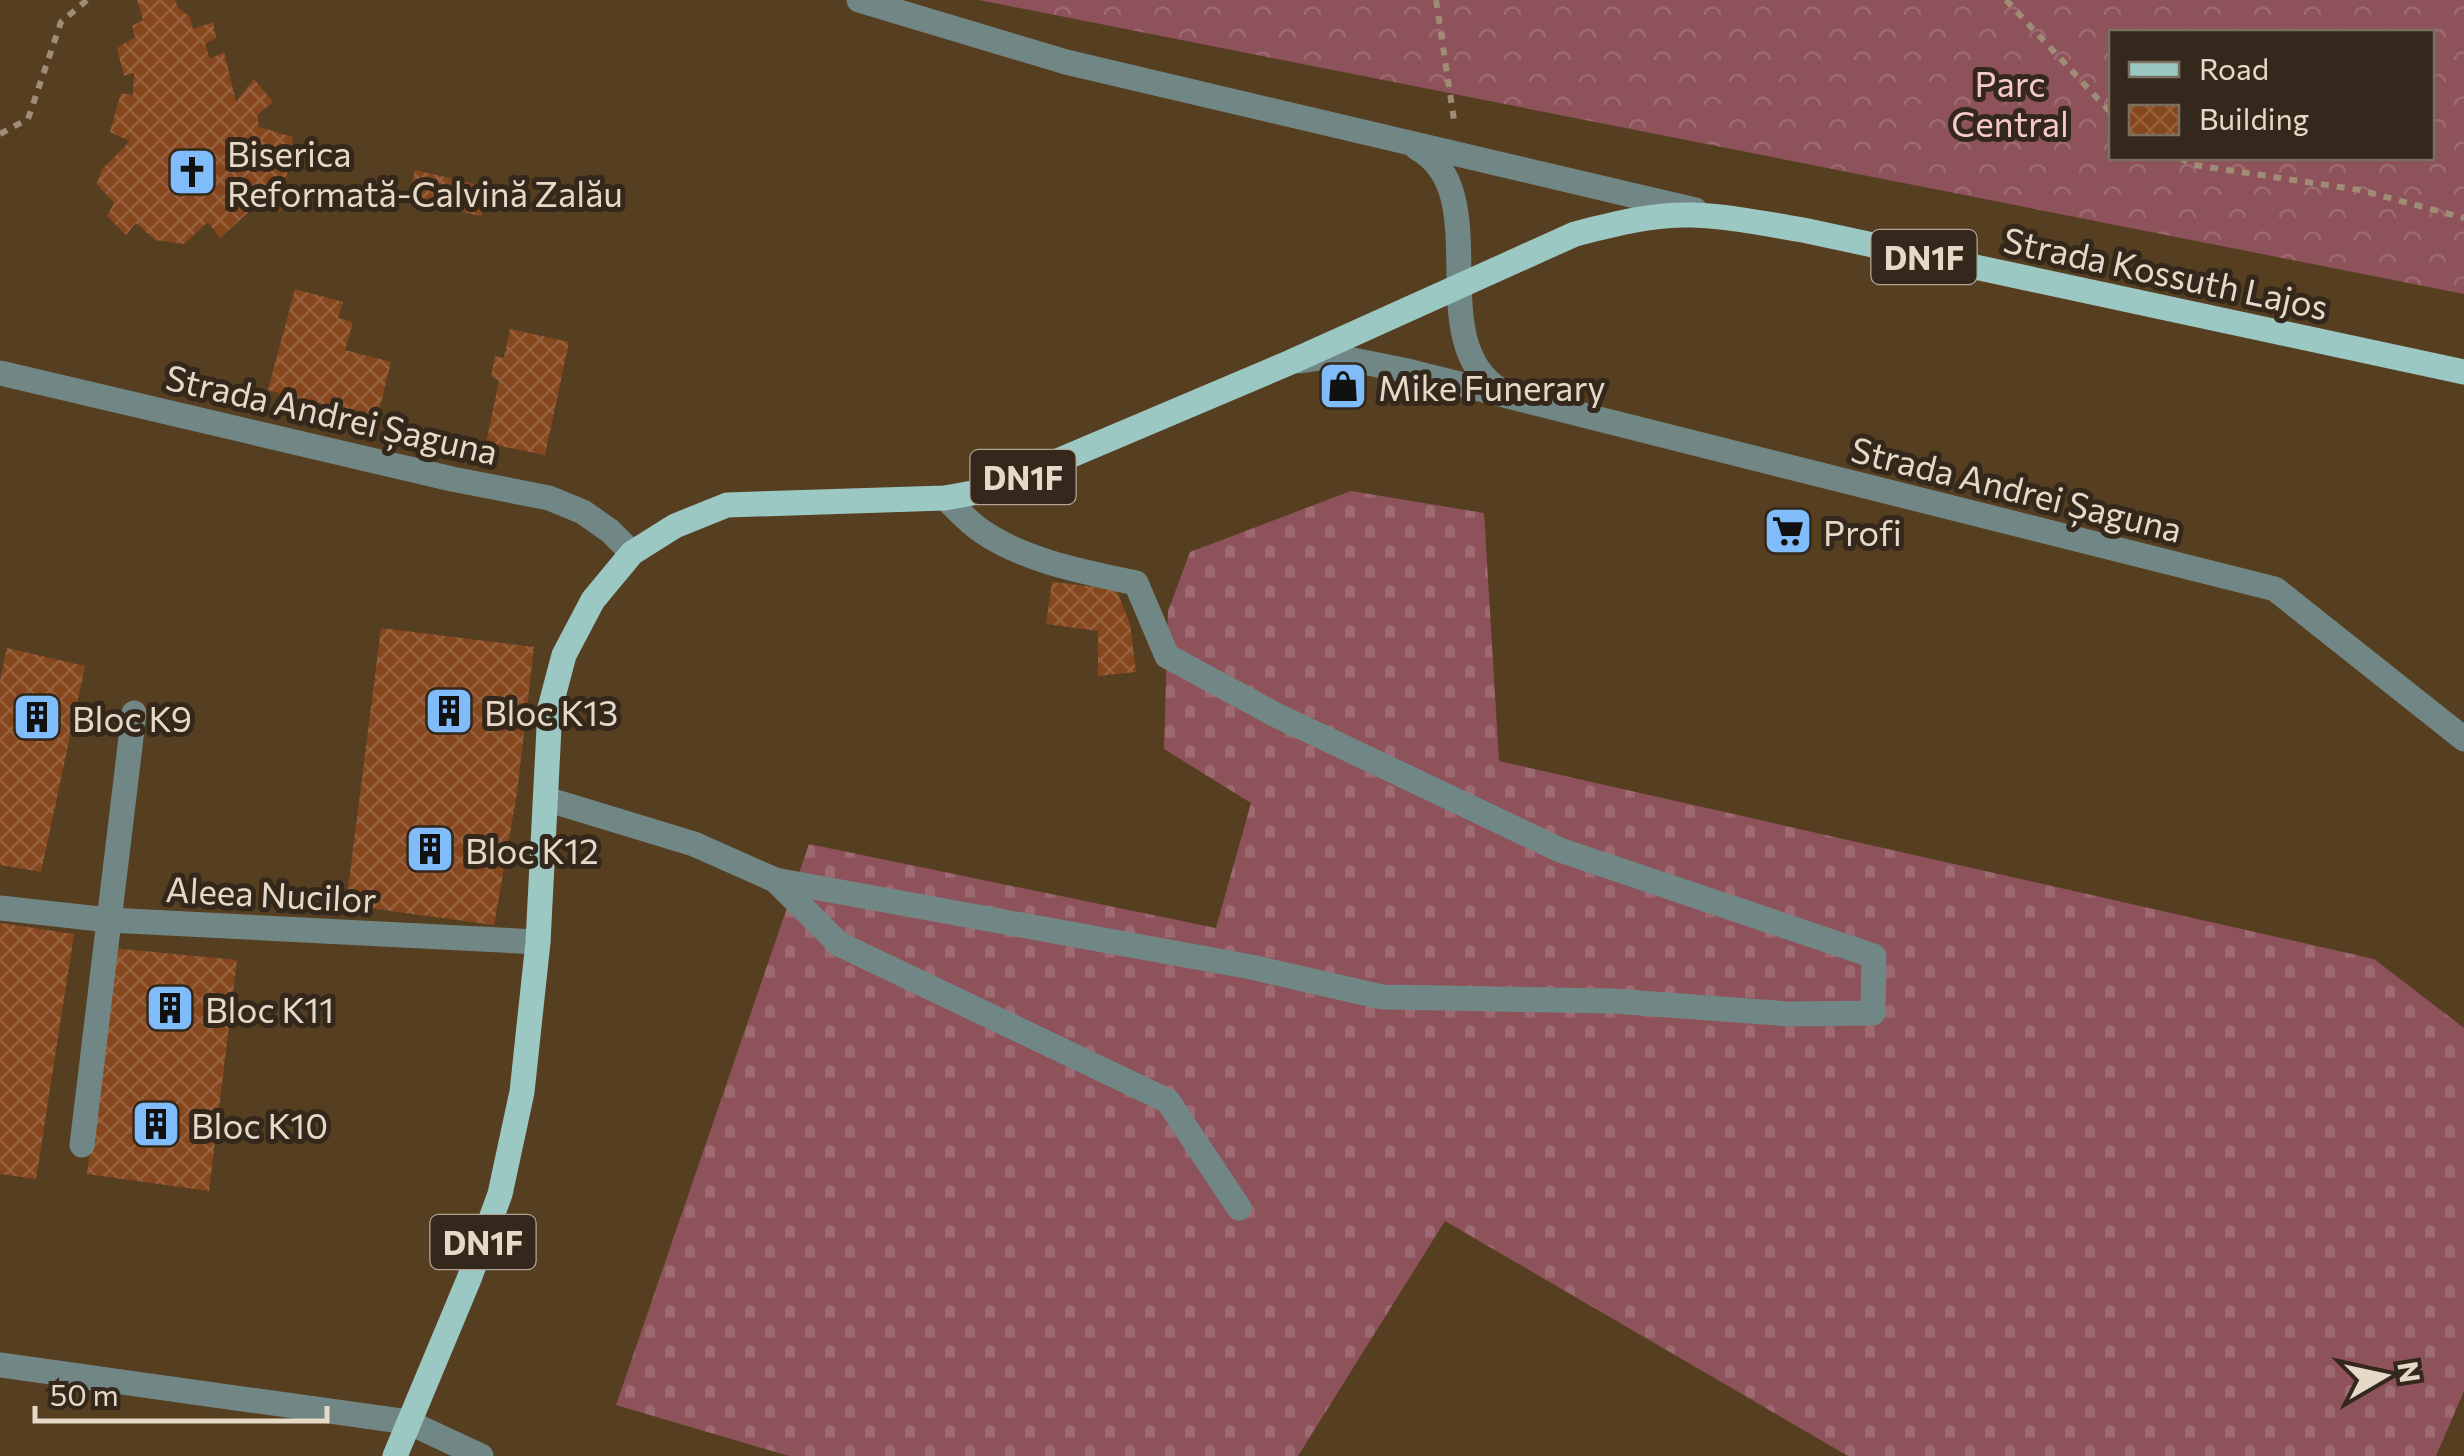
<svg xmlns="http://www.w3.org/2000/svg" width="2464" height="1456" viewBox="0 0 2464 1456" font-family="Commissioner,sans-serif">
<defs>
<pattern id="forest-crowns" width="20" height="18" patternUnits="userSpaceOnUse" patternTransform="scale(2.5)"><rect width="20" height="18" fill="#8e525b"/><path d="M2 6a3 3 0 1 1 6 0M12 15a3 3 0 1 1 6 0" fill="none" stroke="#9e6a71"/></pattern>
<pattern id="cemetery-stones" width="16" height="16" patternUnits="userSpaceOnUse" patternTransform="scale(2.5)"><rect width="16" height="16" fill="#8e525b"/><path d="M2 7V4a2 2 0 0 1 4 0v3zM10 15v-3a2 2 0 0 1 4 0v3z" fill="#9e6a71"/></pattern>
<pattern id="building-cross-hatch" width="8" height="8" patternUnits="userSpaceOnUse" patternTransform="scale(2.5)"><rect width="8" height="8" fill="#86471f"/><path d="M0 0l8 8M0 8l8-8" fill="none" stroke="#97613e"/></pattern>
</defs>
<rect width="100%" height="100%" fill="#563e21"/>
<!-- forest -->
<path fill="url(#forest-crowns)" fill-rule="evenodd" d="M979,0h1485v294zM2112,32h320v126h-320z"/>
<!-- cemetery -->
<polygon fill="url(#cemetery-stones)" points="1351,491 1484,513 1499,761 2374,959 2464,1028 2464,1391 2436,1456 1848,1456 1445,1221 1298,1456 789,1456 616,1405 809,844 1216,928 1251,803 1164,749 1168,611 1190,552"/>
<!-- building -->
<g fill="url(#building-cross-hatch)">
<polygon points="137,0 175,0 178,8 189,16 193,29 213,22 216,38 205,44 210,59 224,52 236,102 254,79 273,102 257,115 259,127 293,137 281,211 253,208 220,238 208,222 184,244 155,240 136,223 126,235 107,216 114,203 97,184 102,169 130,141 110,132 121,93 133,95 134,73 124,76 117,48 135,37 132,26 143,20"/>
<polygon points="415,170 488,187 481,216 408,200"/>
<polygon points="295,289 343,302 338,318 353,322 345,350 391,362 377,419 268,390"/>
<polygon points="510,329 569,342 545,455 486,443 499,381 491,376 495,356 504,358"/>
<polygon points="1052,582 1116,589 1130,624 1136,672 1098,676 1098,631 1046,624"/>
<polygon points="381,628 534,647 517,793 494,925 346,905"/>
<polygon points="7,648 85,666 41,872 0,865 0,681"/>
<polygon points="0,923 74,934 36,1179 0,1174"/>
<polygon points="113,948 237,960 209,1191 87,1174"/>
</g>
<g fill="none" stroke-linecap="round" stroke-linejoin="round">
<!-- path -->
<g stroke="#9f8c75" stroke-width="6" stroke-dasharray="8 8" stroke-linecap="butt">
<polyline points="1436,0 1454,120"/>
<polyline points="2006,0 2112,114"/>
<polyline points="0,134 28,119 61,22 87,0"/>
<polyline points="2180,158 2194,165 2360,190 2464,218"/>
</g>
<!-- minor -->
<g stroke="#718785" stroke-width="25">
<polyline points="859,0 1066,62 1695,210"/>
<path d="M1417,148c81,44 3,193 83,242"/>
<polyline points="1300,361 1333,356 1408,371 2275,589 2464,739"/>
<polyline points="0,373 452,479 549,498 583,512 610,531 632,553"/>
<path d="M546,799l148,45 81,36 476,87 131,30 231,4 176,13 84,-1 1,-57 -314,-106 -286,-136 -107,-58 -31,-73c-52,-11 -112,-22 -156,-53 -13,-9 -24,-22 -35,-32"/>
<polyline points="775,880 839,944 1168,1101 1239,1208"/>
<polyline points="0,908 109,920 538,942"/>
<polyline points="82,1145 134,713"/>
<polyline points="0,1365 408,1422 481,1456"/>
</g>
<!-- major -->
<path stroke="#9cc8c4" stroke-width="25" d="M395,1456l74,-177 31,-85 22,-102 16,-150 12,-234 14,-53 29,-55 39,-47 43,-27 52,-21 218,-7 44,-8 302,-128 284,-128c39,-10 77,-20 117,-19 37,1 75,9 111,15l661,142"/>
</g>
<!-- icons -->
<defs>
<g id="church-square" transform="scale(2.5)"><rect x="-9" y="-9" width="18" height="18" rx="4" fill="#81bcfa" stroke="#33281b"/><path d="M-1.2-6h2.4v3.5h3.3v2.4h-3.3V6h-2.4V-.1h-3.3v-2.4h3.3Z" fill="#111"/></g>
<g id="shop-square" transform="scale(2.5)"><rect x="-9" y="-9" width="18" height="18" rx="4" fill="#81bcfa" stroke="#33281b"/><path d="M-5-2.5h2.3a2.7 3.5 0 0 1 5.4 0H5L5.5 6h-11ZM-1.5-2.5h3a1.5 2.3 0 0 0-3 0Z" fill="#111"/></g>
<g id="supermarket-square" transform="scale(2.5)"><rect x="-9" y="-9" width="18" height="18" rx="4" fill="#81bcfa" stroke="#33281b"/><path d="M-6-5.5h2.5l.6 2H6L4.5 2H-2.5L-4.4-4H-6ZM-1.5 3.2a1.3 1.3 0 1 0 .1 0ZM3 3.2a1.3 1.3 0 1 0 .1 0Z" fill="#111"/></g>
<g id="building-square" transform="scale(2.5)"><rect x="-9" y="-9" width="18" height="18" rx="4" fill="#81bcfa" stroke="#33281b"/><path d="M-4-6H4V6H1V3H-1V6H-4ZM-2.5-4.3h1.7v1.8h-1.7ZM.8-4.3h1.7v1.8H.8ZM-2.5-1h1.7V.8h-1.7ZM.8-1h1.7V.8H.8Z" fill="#111"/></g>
</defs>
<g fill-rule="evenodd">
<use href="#church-square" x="192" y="172"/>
<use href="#shop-square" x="1343" y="386"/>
<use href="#supermarket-square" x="1788" y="531"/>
<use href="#building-square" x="449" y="711"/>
<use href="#building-square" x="37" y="717"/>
<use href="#building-square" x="430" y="849"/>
<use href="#building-square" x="170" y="1008"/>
<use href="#building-square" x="156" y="1124"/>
</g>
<g text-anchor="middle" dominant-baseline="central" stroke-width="10" stroke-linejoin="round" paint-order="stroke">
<!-- shield labels -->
<g fill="#33281b" stroke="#b1a494" stroke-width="2.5">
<rect x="1871.5" y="230" width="105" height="54" rx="8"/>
<rect x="970.5" y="450" width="105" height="54" rx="8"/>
<rect x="430.5" y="1215" width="105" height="54" rx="8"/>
</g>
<g font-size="32" font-weight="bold" fill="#e7d9c8">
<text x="1924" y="257">DN1F</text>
<text x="1023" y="477">DN1F</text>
<text x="483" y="1242">DN1F</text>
</g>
<!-- park labels -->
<g font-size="35" fill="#f6c9ce" stroke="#33281b">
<text x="2010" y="82">Parc<tspan x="2010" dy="40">Central</tspan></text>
</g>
<!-- poi labels -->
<g font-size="35" fill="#e7d9c8" stroke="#33281b" text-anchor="start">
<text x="227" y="152">Biserica<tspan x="227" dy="40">Reformată-Calvină Zalău</tspan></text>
<text x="1378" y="386">Mike Funerary</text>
<text x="1823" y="531">Profi</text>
<text x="484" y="711">Bloc K13</text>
<text x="72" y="717">Bloc K9</text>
<text x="465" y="849">Bloc K12</text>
<text x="205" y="1008">Bloc K11</text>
<text x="191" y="1124">Bloc K10</text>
</g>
<!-- street labels -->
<g font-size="35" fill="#e7d9c8" stroke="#33281b">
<text transform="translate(2166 272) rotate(12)">Strada Kossuth Lajos</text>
<text transform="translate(332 413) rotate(13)">Strada Andrei Șaguna</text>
<text transform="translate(2017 488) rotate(14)">Strada Andrei Șaguna</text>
<text transform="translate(271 893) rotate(3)">Aleea Nucilor</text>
</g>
</g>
<!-- legend -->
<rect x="2109" y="30" width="325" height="130" fill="#33281b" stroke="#7b6f60" stroke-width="2.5"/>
<rect x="2129" y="62" width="50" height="15" fill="#9cc8c4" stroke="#7b6f60" stroke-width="2.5"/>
<text x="2199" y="80" font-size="30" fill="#e7d9c8">Road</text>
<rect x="2129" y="105" width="50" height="30" fill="url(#building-cross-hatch)" stroke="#7b6f60" stroke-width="2.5"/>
<text x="2199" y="130" font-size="30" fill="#e7d9c8">Building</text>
<!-- north arrow -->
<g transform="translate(2384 1376) rotate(81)" stroke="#33281b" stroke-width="8" paint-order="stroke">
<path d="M0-8L18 38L0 25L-18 38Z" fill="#e7d9c8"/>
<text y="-15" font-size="28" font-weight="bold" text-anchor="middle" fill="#e7d9c8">N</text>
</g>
<!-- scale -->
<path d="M35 1406v15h292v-15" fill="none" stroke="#e7d9c8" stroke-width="5"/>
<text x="50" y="1406" font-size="30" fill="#e7d9c8" stroke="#33281b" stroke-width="8" paint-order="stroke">50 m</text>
</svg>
